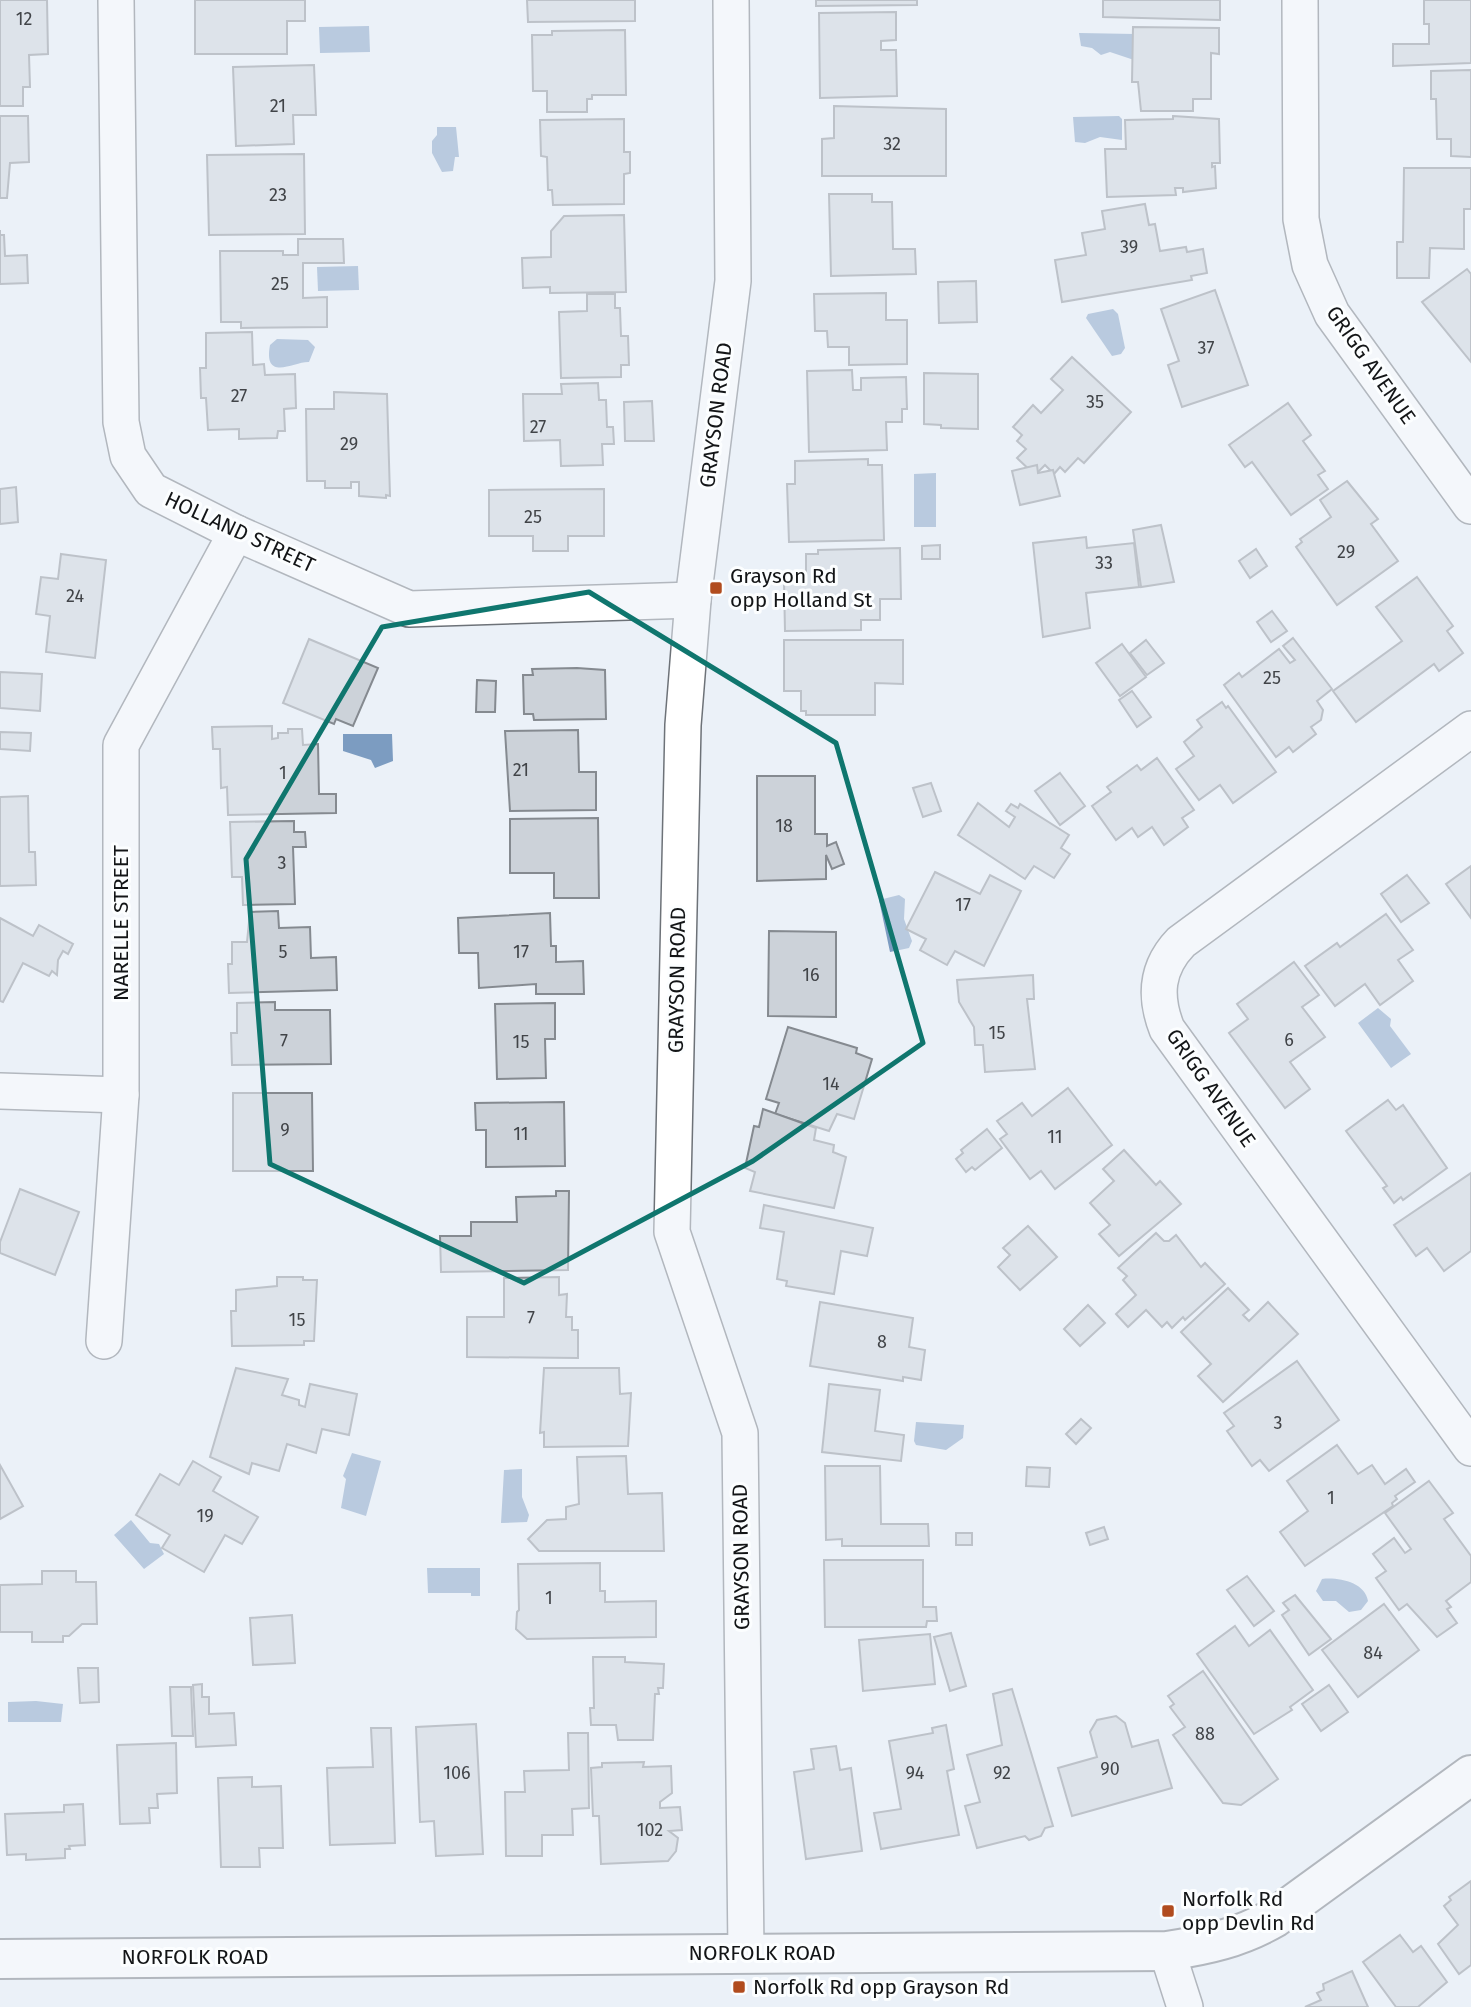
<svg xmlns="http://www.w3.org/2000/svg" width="1471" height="2007" viewBox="0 0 1471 2007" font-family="'Fira Sans',sans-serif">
<rect width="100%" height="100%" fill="#ebf1f8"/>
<!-- water -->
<g fill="#7c9cc1">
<polygon points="369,26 370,52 320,53 319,27"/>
<polygon points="1079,33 1135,34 1134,60 1110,52 1101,55 1092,48 1081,46"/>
<polygon points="1119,116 1122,119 1122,140 1100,137 1085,143 1075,142 1073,117"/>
<polygon points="437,127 456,127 459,157 455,157 453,171 442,172 432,153 432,141 437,135"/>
<polygon points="358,266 359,290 318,291 317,267"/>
<polygon points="1113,309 1118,314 1125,348 1121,354 1112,356 1086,318 1088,314"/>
<path d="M277,339l31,1 7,7 -6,15c-14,-1 -46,21 -39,-17z"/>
<polygon points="936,473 936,527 914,527 914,474"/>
<polygon points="343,734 392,734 393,761 375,768 371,760 343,751"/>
<polygon points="899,895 905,899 904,919 912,941 909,948 890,952 879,900"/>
<polygon points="1378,1008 1391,1019 1390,1026 1411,1054 1391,1068 1358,1023"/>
<polygon points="916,1422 964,1425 963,1438 946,1450 916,1445 914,1441"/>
<polygon points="352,1453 381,1461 366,1516 341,1508 346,1479 343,1476"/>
<polygon points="522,1469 522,1497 529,1515 527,1522 501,1523 504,1470"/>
<polygon points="131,1520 150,1543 159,1544 164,1554 144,1569 114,1535"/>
<polygon points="427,1568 480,1568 480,1596 471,1596 471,1593 428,1593"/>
<path d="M1322,1579c16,-2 43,3 46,22l-7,9 -12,2 -13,-11h-13l-7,-10z"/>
<polygon points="36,1701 63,1704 61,1722 8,1722 8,1702"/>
</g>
<!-- building -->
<g fill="#ccd2d9" stroke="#858a90" stroke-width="2">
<polygon points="0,0 47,0 48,54 29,55 30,87 23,87 23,106 0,106"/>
<polygon points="195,0 305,0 305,21 287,21 287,54 195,54"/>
<polygon points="527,0 635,0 635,21 528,22"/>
<polygon points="816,0 917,0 917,5 816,6"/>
<polygon points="1103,0 1220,0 1220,20 1103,17"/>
<polygon points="1424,0 1471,0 1471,63 1393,66 1393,44 1429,44 1429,24 1424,24"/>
<polygon points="896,12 896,40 881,41 881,50 896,50 897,96 820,98 819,13"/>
<polygon points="1133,27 1219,28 1219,54 1211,53 1211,99 1193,99 1193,111 1141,111 1138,82 1132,82"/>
<polygon points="625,30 626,95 592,95 592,99 587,99 587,112 547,112 547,91 533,91 532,35 552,35 552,31"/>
<polygon points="314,65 316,115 293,115 294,144 236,146 233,67"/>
<polygon points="1471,70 1471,157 1451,156 1451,139 1437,139 1436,99 1431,99 1431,71"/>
<polygon points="834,106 946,109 946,176 822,176 822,139 834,138"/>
<polygon points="0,116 28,116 29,162 10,163 7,198 0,198"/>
<polygon points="1173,116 1219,119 1220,163 1212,163 1212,167 1215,166 1216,188 1183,192 1183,188 1175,188 1176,195 1107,197 1105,149 1126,149 1125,120 1173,119"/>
<polygon points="624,119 624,152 630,152 630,173 624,174 624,204 553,205 552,190 548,190 547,157 541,156 540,120"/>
<polygon points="304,154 305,234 209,235 207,155"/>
<polygon points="1404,168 1471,168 1471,209 1464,209 1464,249 1430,248 1429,278 1397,278 1397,242 1403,242"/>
<polygon points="829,194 872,194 872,202 892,202 893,249 915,249 916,274 831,276"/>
<polygon points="1145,204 1149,225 1155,224 1160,251 1186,247 1187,252 1203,249 1207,273 1191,276 1192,280 1062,302 1055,260 1086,255 1082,233 1105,229 1102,211"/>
<polygon points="624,215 626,292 550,293 550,287 523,288 522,258 551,257 551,231 564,216"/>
<polygon points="0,230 0,235 4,235 5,256 27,255 28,283 0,284"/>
<polygon points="298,239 343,239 344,263 303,263 303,298 327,297 327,327 241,328 241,322 221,322 220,251 283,251 283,255 298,255"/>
<polygon points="1467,269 1471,274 1471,362 1422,302"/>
<polygon points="976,281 977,322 939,323 938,282"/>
<polygon points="1215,290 1248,385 1182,407 1168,365 1179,361 1161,309"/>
<polygon points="886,293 886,320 907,320 907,364 849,365 849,347 828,347 827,331 815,331 814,294"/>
<polygon points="587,294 615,294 615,308 620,308 621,336 628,336 629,365 621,365 621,377 561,378 559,312 587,311"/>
<polygon points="252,332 253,365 264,364 265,375 295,374 296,408 284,409 285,431 278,431 277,438 239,439 239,429 208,430 206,398 201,398 200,368 206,368 206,333"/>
<polygon points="1072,357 1131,412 1084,463 1078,458 1065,472 1060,467 1054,474 1045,465 1035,475 1017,458 1026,449 1017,441 1022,435 1013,427 1033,405 1041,413 1063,390 1051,379"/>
<polygon points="852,370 853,390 861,390 861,378 906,377 907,409 902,409 902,422 886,422 887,450 809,452 807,371"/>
<polygon points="924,373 978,374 978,429 941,428 941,425 924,424"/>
<polygon points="598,383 599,400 606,400 607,427 613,427 614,444 602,444 603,465 561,466 560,440 524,441 523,394 562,394 561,384"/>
<polygon points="334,392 387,394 390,496 386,495 386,498 359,496 359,482 351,482 351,488 325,488 325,481 307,481 306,409 334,409"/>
<polygon points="652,401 654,441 625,441 624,402"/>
<polygon points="1288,403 1311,435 1303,441 1325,471 1318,475 1328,489 1291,515 1252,462 1245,467 1229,445"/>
<polygon points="868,459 868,465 882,465 884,540 789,542 787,484 795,484 795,461"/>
<polygon points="1037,465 1038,473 1053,470 1060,496 1020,505 1012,471"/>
<polygon points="1347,481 1378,519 1371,524 1398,561 1337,605 1296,547 1302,542 1300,539 1331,517 1320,500"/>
<polygon points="16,487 18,522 0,524 0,489"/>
<polygon points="604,489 604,536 568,536 568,551 533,551 533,536 489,536 489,490"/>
<polygon points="1161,525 1174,582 1141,587 1133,530"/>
<polygon points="1086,537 1087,548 1134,543 1139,587 1086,593 1090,628 1043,637 1033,543"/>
<polygon points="940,545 940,559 922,559 922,546"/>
<polygon points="900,548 901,599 880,599 880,620 861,620 861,630 785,631 784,582 801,582 801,575 806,575 806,554 818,554 818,550"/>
<polygon points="1256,549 1267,566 1250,578 1239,561"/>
<polygon points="61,554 106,560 95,658 46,652 50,616 36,614 41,577 58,579"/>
<polygon points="1417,577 1453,626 1447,631 1463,653 1439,671 1434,664 1356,722 1333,691 1402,641 1376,607"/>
<polygon points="1272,611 1287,631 1271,642 1257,622"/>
<polygon points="1293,638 1332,689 1317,701 1323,710 1321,720 1311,727 1316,734 1293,752 1289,747 1276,757 1224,685 1239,673 1242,677 1279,649 1290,663 1295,660 1283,646"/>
<polygon points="309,639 378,668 353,726 336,719 334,724 283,703"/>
<polygon points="784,640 903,640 903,684 875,683 875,715 806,715 806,711 801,711 801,691 784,691"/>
<polygon points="1146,640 1164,663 1147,675 1130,653"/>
<polygon points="1122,644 1146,677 1120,696 1096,663"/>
<polygon points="577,668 605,670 606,719 534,720 533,714 524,714 523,675 533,675 532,669"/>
<polygon points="0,672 42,674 40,711 0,708"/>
<polygon points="477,680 496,681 495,712 476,712"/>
<polygon points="1132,691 1151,717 1137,727 1119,700"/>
<polygon points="1222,702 1226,708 1228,706 1276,772 1233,803 1220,785 1199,800 1176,769 1194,756 1184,742 1202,727 1197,720"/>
<polygon points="272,726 272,739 278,738 278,733 288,733 288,729 302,729 303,745 318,744 319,794 336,794 336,813 228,815 227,787 221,788 220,749 213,749 212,727"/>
<polygon points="578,730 579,772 596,772 596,810 510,811 505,731"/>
<polygon points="0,732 31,733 30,751 0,749"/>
<polygon points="1157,758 1194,810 1182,818 1188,827 1164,845 1152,827 1138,837 1132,828 1116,840 1092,806 1111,792 1107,787 1137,765 1141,770"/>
<polygon points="1060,773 1085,806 1060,825 1035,791"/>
<polygon points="757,776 815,776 815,834 827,834 827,846 836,842 844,864 832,869 826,855 826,879 757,881"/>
<polygon points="931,783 941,811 923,817 913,788"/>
<polygon points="28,796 29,852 35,852 36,885 0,886 0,797"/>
<polygon points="978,803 1009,827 1015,817 1006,811 1011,804 1018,808 1020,804 1069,835 1061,848 1070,854 1054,878 1034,866 1025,879 958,835"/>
<polygon points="598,818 599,898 554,898 554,873 510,873 510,819"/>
<polygon points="294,821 294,832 305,832 306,847 293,847 295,904 243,905 242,877 232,877 230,822"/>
<polygon points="1471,866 1471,918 1446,884"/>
<polygon points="935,872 980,894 990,875 1021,891 984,966 955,951 947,965 920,950 926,939 906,929"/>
<polygon points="1407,875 1429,903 1401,922 1381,894"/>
<polygon points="278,911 279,928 310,927 311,958 336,957 337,990 229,993 228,964 232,964 232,942 247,942 250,912"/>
<polygon points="550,913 551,946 556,946 556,962 583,961 584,994 536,994 536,984 479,988 478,953 459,953 458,918"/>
<polygon points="1386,914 1413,950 1398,960 1413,981 1380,1005 1365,984 1335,1006 1305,966 1337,943 1340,947"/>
<polygon points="0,918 33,936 39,925 73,944 68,954 63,951 58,960 57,975 52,971 49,976 23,963 3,1002 0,1001"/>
<polygon points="769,931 836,932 836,1017 768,1016"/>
<polygon points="1294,962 1319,995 1302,1007 1325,1037 1290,1062 1310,1089 1285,1108 1229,1033 1248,1019 1237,1004"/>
<polygon points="1033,975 1034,999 1027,999 1035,1069 985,1072 983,1045 975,1045 974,1027 959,1002 957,980"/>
<polygon points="275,1002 275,1010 330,1010 331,1064 232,1065 231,1033 237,1033 237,1003"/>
<polygon points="555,1003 555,1039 545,1039 546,1078 497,1079 495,1004"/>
<polygon points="788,1027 857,1048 856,1053 872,1059 854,1119 837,1114 829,1131 775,1114 779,1103 766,1099"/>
<polygon points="1068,1088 1112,1145 1055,1189 1041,1171 1030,1179 1000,1139 1007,1134 997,1121 1022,1103 1032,1116"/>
<polygon points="233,1093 312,1093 313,1171 233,1171"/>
<polygon points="1388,1100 1396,1110 1403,1105 1447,1168 1403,1200 1401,1197 1394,1203 1383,1188 1387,1186 1346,1131"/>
<polygon points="564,1102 565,1166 486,1167 486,1130 476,1130 475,1103"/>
<polygon points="763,1109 816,1128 814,1140 834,1145 833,1152 846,1157 834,1208 750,1191 755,1172 745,1168 754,1126 759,1127"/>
<polygon points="987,1129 1002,1148 975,1170 972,1167 966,1172 956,1159 963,1153 961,1150"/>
<polygon points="1124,1150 1156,1185 1160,1181 1181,1204 1119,1256 1099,1234 1110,1225 1090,1203 1114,1181 1103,1169"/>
<polygon points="1471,1173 1471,1251 1444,1271 1427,1248 1416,1256 1394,1225"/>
<polygon points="20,1189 79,1212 55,1275 0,1253 0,1242"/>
<polygon points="556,1191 569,1191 568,1270 441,1272 440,1236 471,1236 471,1222 517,1222 516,1197 556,1196"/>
<polygon points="764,1205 873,1228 867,1256 841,1251 834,1294 786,1286 787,1281 777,1279 784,1232 760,1228"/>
<polygon points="1028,1226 1057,1257 1020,1290 998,1267 1010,1255 1003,1248"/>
<polygon points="1156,1233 1164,1241 1169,1241 1176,1235 1201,1267 1205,1263 1225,1284 1185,1320 1183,1317 1172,1328 1167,1322 1162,1327 1146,1310 1128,1327 1116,1314 1136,1295 1123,1280 1127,1276 1118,1268"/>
<polygon points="277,1277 303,1277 303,1280 317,1280 314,1341 304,1341 304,1345 232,1346 231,1311 236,1311 236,1290 277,1286"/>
<polygon points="559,1277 559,1295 567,1294 566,1317 572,1317 572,1330 578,1330 578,1358 467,1357 467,1317 504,1317 504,1278"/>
<polygon points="1228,1288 1249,1310 1243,1315 1249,1321 1268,1302 1298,1334 1223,1402 1198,1376 1211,1364 1181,1332"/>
<polygon points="820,1302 913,1318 909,1347 925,1350 921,1380 903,1377 903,1381 810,1366"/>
<polygon points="1088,1305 1105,1323 1080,1346 1064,1329"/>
<polygon points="1297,1361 1339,1420 1269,1471 1260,1460 1252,1466 1227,1431 1234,1426 1224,1413"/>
<polygon points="236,1368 288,1379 282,1395 299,1400 299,1405 305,1407 310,1384 357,1394 349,1435 322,1429 316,1453 287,1444 279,1471 252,1463 249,1474 210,1457"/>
<polygon points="544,1368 619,1368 620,1394 631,1393 628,1446 544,1447 544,1432 540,1433"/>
<polygon points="829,1384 880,1390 875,1431 904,1435 901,1461 822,1452"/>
<polygon points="1081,1419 1091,1428 1076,1444 1066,1434"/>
<polygon points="1337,1445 1358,1474 1372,1465 1385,1484 1406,1469 1415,1482 1395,1496 1397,1499 1392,1503 1393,1506 1305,1566 1280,1532 1308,1511 1287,1481"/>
<polygon points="626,1456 628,1494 662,1493 664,1551 539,1551 528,1539 547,1520 566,1519 566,1507 579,1504 577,1457"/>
<polygon points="193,1461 221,1477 213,1491 258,1517 242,1544 225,1535 204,1572 162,1548 170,1535 136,1515 160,1474 179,1485"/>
<polygon points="0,1465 23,1506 0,1519"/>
<polygon points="825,1466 880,1466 881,1524 928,1524 929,1546 842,1546 842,1539 826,1540"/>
<polygon points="1027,1467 1050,1468 1049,1487 1026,1486"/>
<polygon points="1429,1481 1453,1513 1444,1519 1471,1556 1471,1582 1446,1601 1451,1607 1447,1609 1457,1623 1437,1637 1407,1604 1399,1610 1376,1578 1386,1571 1373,1554 1394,1538 1405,1553 1411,1549 1385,1513"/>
<polygon points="1104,1527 1108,1539 1090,1545 1086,1533"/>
<rect x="956" y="1533" width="16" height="12"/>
<polygon points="824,1560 923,1560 923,1607 936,1607 937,1621 927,1621 926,1627 825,1627"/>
<polygon points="600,1563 600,1591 605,1591 605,1602 656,1601 656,1637 527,1639 516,1629 517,1612 519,1610 518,1564"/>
<polygon points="42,1571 76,1571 76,1582 96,1582 97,1624 82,1624 69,1636 63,1636 63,1642 32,1642 32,1632 0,1632 0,1585 42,1584"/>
<polygon points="1247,1576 1274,1611 1254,1626 1227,1590"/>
<polygon points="1295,1595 1331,1639 1309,1655 1282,1615 1289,1610 1283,1603"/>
<polygon points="1384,1604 1419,1650 1358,1697 1322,1650"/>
<polygon points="292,1615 295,1663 253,1665 250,1618"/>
<polygon points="1235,1626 1249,1646 1270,1630 1313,1690 1290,1707 1292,1710 1254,1734 1197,1654"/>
<polygon points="951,1633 966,1686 950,1691 934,1637"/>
<polygon points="930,1634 935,1684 863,1691 859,1640"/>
<polygon points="593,1657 625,1657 625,1662 664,1664 663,1688 658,1688 659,1694 655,1694 653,1740 618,1740 616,1725 591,1725 590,1708 594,1708"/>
<polygon points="78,1668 98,1668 99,1702 80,1703"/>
<polygon points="1203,1671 1278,1779 1241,1805 1223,1803 1173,1735 1185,1727 1170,1707 1174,1704 1168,1696"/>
<polygon points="202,1684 202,1697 209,1697 209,1714 234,1713 236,1745 196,1747 193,1685"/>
<polygon points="1329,1685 1348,1712 1321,1731 1302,1704"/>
<polygon points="170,1687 191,1687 193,1736 172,1736"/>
<polygon points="1012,1689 1053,1826 1045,1828 1041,1836 1029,1840 1025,1836 977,1848 965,1806 980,1802 967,1755 1002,1745 993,1694"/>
<polygon points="1116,1716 1125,1723 1132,1747 1158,1740 1172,1788 1072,1816 1058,1768 1097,1757 1090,1732 1097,1720"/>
<polygon points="476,1724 483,1854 436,1856 434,1821 420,1822 416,1727"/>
<polygon points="946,1725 954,1769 947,1771 959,1835 881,1849 874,1813 901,1809 889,1741 933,1733 932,1728"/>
<polygon points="371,1728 391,1728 395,1843 330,1845 327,1768 373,1767"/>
<polygon points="568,1733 588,1733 589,1808 572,1809 573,1835 542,1835 542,1856 506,1856 505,1792 525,1792 524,1771 569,1770"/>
<polygon points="176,1743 177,1793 157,1794 158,1808 149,1808 150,1823 120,1824 117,1745"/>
<polygon points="836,1746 840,1770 851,1768 862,1851 806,1859 794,1772 814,1769 811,1749"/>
<polygon points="644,1762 643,1767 671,1766 672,1793 660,1802 660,1808 680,1807 682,1830 669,1831 678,1838 676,1851 668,1861 601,1864 599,1816 593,1816 591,1768 602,1767 602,1763"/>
<polygon points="252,1777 252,1787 281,1786 283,1848 259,1848 260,1867 221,1867 218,1778"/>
<polygon points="83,1804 85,1845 69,1846 70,1849 65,1849 65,1858 26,1860 26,1854 7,1855 5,1814 64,1812 64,1805"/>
<polygon points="1471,1881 1471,1965 1459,1974 1438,1944 1458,1925 1444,1906 1451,1900 1449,1897"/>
<polygon points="1400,1935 1413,1952 1421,1946 1447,1982 1418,2007 1396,2007 1363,1962"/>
<polygon points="1352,1971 1368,2007 1305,2007 1321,2000 1317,1993 1324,1990 1323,1984"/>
</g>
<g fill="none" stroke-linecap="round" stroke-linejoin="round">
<!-- minor casing -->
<g stroke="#6d7278" stroke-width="38">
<g id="minor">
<polyline points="116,0 121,422 128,456 151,490 236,533 409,609 693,600"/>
<polyline points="731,0 733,281 693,600 683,725 672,1232 740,1433 746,1952"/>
<polyline points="1300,0 1301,219 1310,265 1332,314 1471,506"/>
<path d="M1471,729l-290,213c-25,26 -27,54 -14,87l304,419"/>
<polyline points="0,1091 121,1095"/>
<polyline points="104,1341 121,1095 121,745 236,533"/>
<polyline points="1167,1951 1185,2007"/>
</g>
</g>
<!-- tertiary casing -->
<g stroke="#6d7278" stroke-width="42">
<path id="tertiary" d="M0,1959l1167,-8c40,-6 72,-13 107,-33l197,-143"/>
</g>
<!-- minor -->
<use href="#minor" stroke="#fff" stroke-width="35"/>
<!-- tertiary -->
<use href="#tertiary" stroke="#fff" stroke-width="38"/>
</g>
<!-- marked area -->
<path d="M0 0H1471V2007H0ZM589,592l247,151 87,300 -170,118 -229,122 -254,-119 -24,-305 136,-232z" fill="#ebf1f8" fill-opacity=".55" fill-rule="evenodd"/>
<path fill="none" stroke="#0f766e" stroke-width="5" stroke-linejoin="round" d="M589,592l247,151 87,300 -170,118 -229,122 -254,-119 -24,-305 136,-232z"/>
<!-- markers -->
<g fill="#b14c1f" stroke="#fcfeff" stroke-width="2.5">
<rect x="709" y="581" width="14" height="14" rx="3.5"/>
<rect x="1161" y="1904" width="14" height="14" rx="3.5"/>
<rect x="732" y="1980" width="14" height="14" rx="3.5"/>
</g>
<g text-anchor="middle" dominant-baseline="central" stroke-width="6" stroke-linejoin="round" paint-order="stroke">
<!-- number labels -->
<g font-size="18" fill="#414448">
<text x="24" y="19">12</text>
<text x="278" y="106">21</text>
<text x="892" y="144">32</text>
<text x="278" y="195">23</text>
<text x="1129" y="247">39</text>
<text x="280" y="284">25</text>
<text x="1206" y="348">37</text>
<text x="239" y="396">27</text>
<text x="1095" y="402">35</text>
<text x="538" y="427">27</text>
<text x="349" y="444">29</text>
<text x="533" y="517">25</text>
<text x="1346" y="552">29</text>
<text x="1104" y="563">33</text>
<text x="75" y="596">24</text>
<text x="1272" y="678">25</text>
<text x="521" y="770">21</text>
<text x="283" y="773">1</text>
<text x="784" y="826">18</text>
<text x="282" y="863">3</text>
<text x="963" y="905">17</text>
<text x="283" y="952">5</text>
<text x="521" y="952">17</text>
<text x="811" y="975">16</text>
<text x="997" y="1033">15</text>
<text x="1289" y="1040">6</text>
<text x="284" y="1041">7</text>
<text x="521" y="1042">15</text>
<text x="831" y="1084">14</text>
<text x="285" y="1130">9</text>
<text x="521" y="1134">11</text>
<text x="1055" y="1137">11</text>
<text x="531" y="1318">7</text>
<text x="297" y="1320">15</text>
<text x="882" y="1342">8</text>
<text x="1278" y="1423">3</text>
<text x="1331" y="1498">1</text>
<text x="205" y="1516">19</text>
<text x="549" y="1598">1</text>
<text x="1373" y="1653">84</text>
<text x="1205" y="1734">88</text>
<text x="1110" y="1769">90</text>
<text x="457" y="1773">106</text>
<text x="915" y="1773">94</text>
<text x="1002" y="1773">92</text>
<text x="650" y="1830">102</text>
</g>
<!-- street labels -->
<g font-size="21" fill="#131517" stroke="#fcfeff">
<text transform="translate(1371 365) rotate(55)">GRIGG AVENUE</text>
<text transform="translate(716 415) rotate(-83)">GRAYSON ROAD</text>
<text transform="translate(240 532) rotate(25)">HOLLAND STREET</text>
<text transform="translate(121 923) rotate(-90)">NARELLE STREET</text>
<text transform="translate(677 980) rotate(-89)">GRAYSON ROAD</text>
<text transform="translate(1211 1088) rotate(55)">GRIGG AVENUE</text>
<text transform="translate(741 1557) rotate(-91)">GRAYSON ROAD</text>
<text x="762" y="1953">NORFOLK ROAD</text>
<text x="195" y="1957">NORFOLK ROAD</text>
</g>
<!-- poi labels -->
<g font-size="21" fill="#131517" stroke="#fcfeff" text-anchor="start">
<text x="730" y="576">Grayson Rd<tspan x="730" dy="24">opp Holland St</tspan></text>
<text x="1182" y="1899">Norfolk Rd<tspan x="1182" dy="24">opp Devlin Rd</tspan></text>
<text x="753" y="1987">Norfolk Rd opp Grayson Rd</text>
</g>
</g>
</svg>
